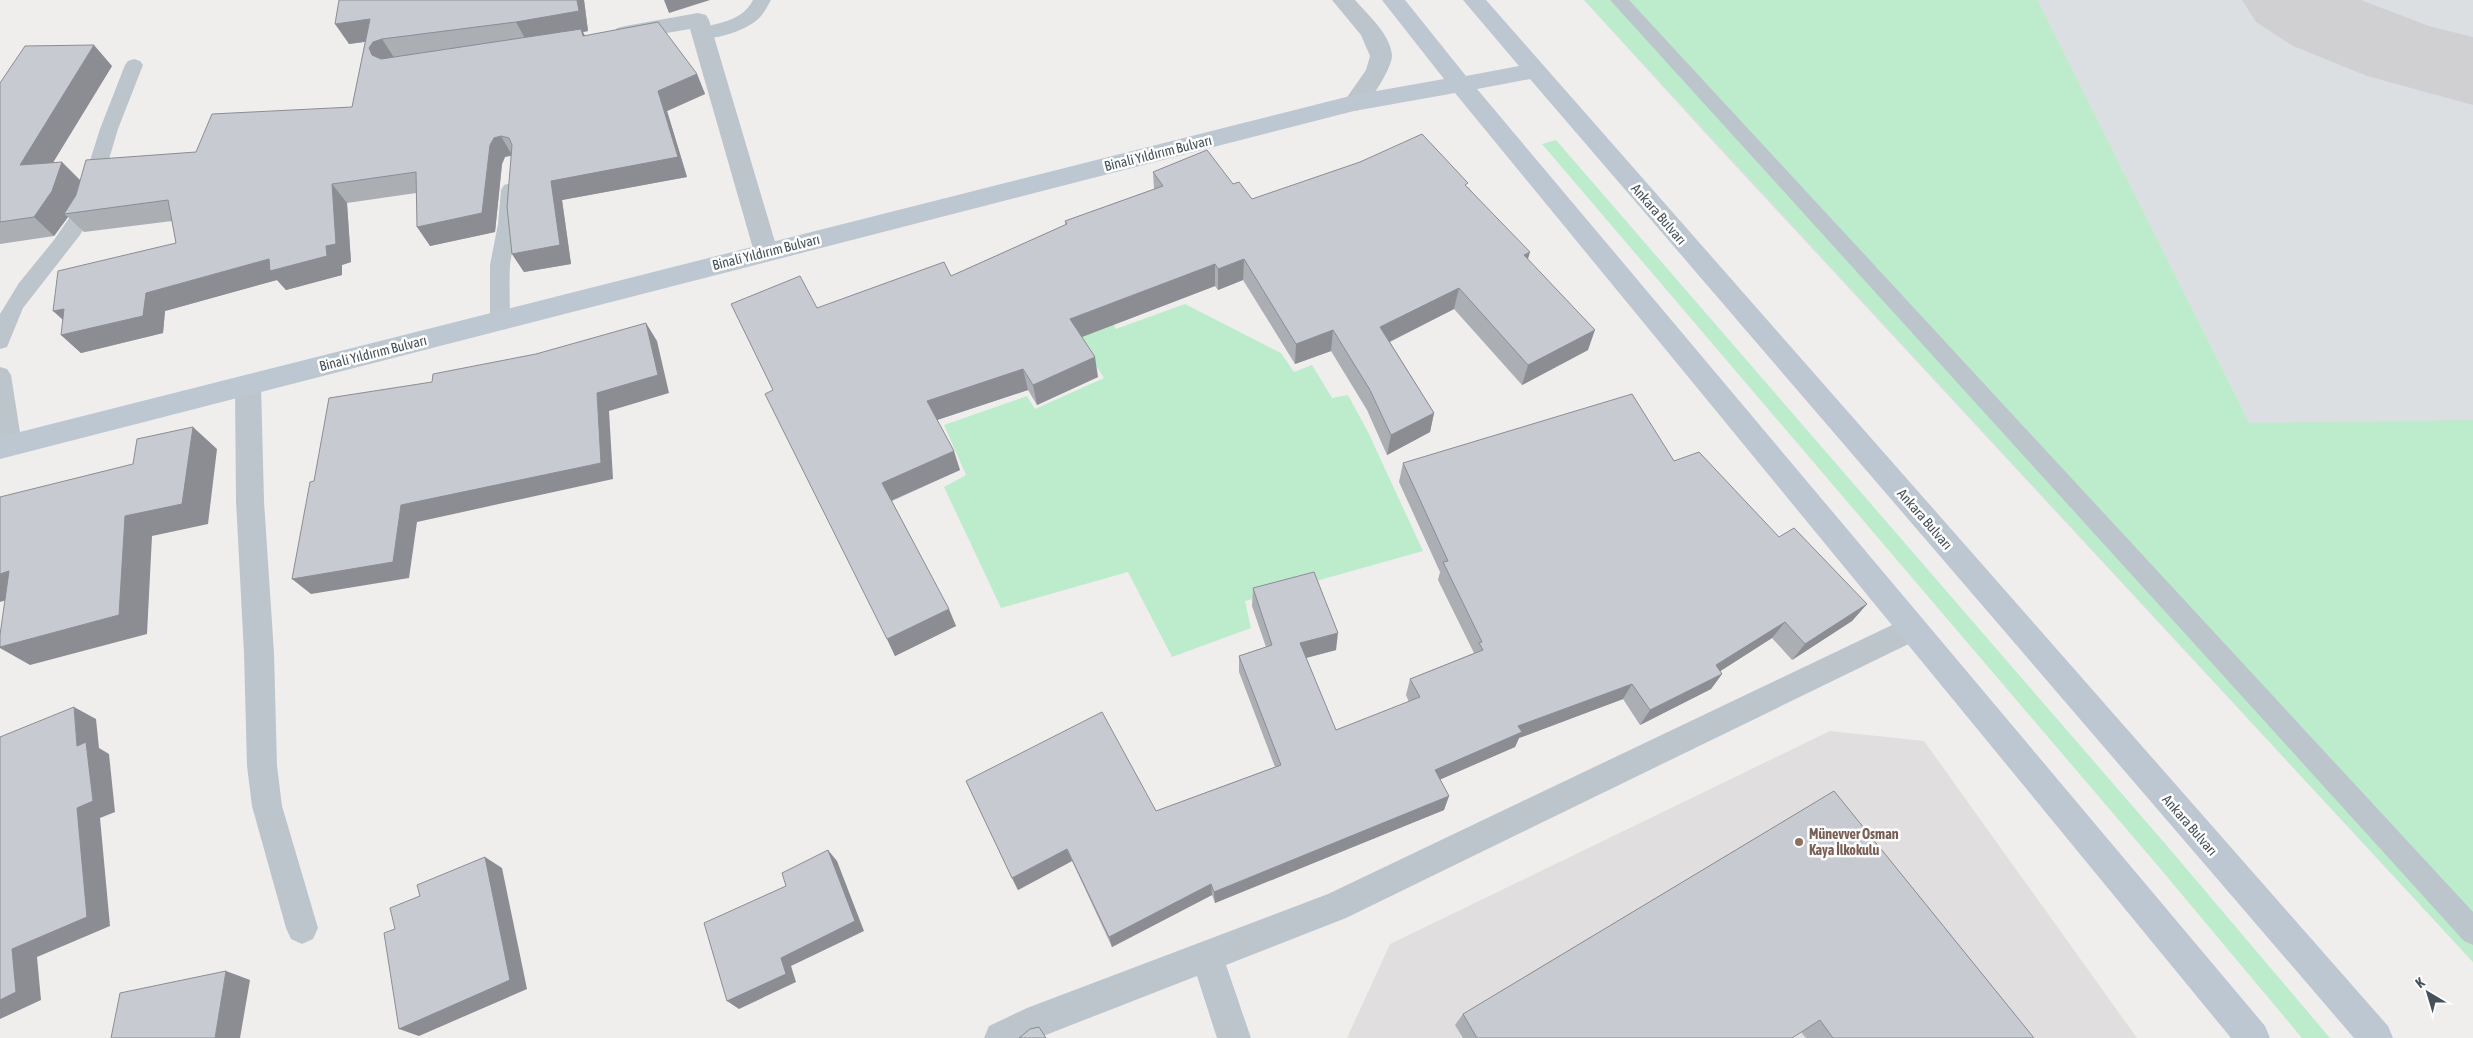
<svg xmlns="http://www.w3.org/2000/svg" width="2473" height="1038" viewBox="0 0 2473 1038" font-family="'Asap Condensed',sans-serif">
<rect width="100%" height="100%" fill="#f0eded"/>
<!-- education -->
<polygon fill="#e1dedf" points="1830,731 1924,741 2137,1038 1347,1038 1390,944"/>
<!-- airport -->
<polygon fill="#dcdfe2" points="1584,0 2473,0 2473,962 1705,133"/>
<!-- green -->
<g fill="#bdeccd">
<polygon points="1584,0 2037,0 2249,423 2473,420 2473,962"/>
<polygon points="1556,140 2168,847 2330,1038 2302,1038 2158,866 1542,144"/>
<polygon points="1185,304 1281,353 1294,372 1312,365 1332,398 1348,395 1368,432 1423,551 1245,601 1251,628 1172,657 1128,572 1001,608 944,487 966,475 944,425 1027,396 1035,409 1104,378 1071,326 1107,311 1116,329"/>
</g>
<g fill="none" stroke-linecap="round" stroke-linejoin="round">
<!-- taxiway -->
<polygon fill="#d0d0d2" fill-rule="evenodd" points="2242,0 2361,0 2429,26 2473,37 2473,105 2367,76 2293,46 2256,22"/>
<!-- lane -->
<g fill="#bcc5cc" fill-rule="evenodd">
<path d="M753,0h18c-4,7 -8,15 -14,20 -13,11 -45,22 -61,17l-3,-4 3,-4c21,-6 46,-7 57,-29z"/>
<polygon points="1610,0 1629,0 2473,912 2473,945 2464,941"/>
<polygon points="134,59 140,61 143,65 118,129 93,213 80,235 23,308 7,347 0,349 0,314 19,283 54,240 74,211 100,129 125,65 128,61"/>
<path d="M511,183l7,2c9,16 -6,61 -8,80 -1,18 0,37 0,55l-3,6 -7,2 -7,-2 -3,-6v-55l8,-41 3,-34 3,-5z"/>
<polygon points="0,367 7,369 11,375 22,445 19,451 11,454 3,451 0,444"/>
</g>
<!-- street -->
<g fill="#bcc5cc" fill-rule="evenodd">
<path d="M1332,0h23c13,15 35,34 37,55 1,11 -22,48 -31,54 -5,3 -10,1 -15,0l-3,-6 23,-33 4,-14 -9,-21z"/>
<polygon points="698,13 706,15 709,20 778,252 775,258 766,261 757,258 754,252 690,29 625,40 617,38 614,33 617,28 625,26"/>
<polygon points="248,375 257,378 261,385 264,501 274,653 277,766 282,806 318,928 313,939 302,944 291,939 286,928 252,806 247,766 244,653 236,501 235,385 239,378"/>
<polygon points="1913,615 1923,619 1927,628 1923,637 1346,918 1226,965 1251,1038 1217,1038 1197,976 1038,1038 984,1038 989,1026 1027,1008 1328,894"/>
</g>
<!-- secondary -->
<polygon fill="#bcc7d1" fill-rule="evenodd" points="1382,0 1405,0 1466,76 1519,66 1463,0 1486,0 2388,1026 2393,1038 2354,1038 1530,79 1477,89 2265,1026 2270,1038 2231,1038 1455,93 1354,111 0,459 0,437 1354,95 1444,79"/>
</g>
<!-- wall -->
<g fill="#abaeb3">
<polygon points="339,0 584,0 588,31 583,32 585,36 697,74 705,94 667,111 687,177 562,200 571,264 524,272 512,254 511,156 505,157 502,164 495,232 430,246 416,193 347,203 351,262 342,265 342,275 286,290 277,280 165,311 163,333 81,353 61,335 176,243 172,221 84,232 68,217 54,236 0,244 0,83 112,66 53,162 80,180 196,152 352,107 365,42 349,44"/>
<polygon points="1153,172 1233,184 1252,199 1468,187 1528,260 1588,350 1522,385 1454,309 1390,342 1434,413 1430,432 1387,455 1367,410 1331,351 1295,364 1243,280 1218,290 1215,286 1082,337 1098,377 1037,405 1028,390 937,420 960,470 892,501 956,626 895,656 773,390 817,308 951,276 1065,225 1065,221 1154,189"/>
<polygon points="1674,461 1779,537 1867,604 1852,621 1792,660 1772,638 1720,671 1722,674 1711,689 1640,725 1623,699 1519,738 1515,747 1440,779 1449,796 1444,810 1215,903 1212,895 1112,947 1072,861 1018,890 966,781 1156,811 1275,767 1239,672 1239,656 1266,647 1252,606 1253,588 1336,650 1306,658 1336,730 1409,702 1406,695 1410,679 1474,653 1438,580 1440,572 1399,482 1403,463"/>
<polygon points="1834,791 2034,1038 1806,1038 1801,1032 1792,1038 1463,1038 1455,1025 1463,1014"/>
</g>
<!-- shaded-wall -->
<g fill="#8b8d92">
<polygon points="577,0 584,0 588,31 583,32 591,48 527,42 516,22"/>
<polygon points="664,0 710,0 669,13"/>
<polygon points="370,19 383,39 349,44 335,24"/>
<polygon points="382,39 395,59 386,62 372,55 369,48 373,42"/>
<polygon points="94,45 112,66 40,184 20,165"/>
<polygon points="697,74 705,94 667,111 687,177 562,200 571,264 524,272 512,254 551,181 658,91"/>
<polygon points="501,136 512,155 505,157 502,164 495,232 430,246 417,227 490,145 494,138"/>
<polygon points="62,162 81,181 72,210 64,214 68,217 54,236 34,217"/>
<polygon points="332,184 347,203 351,262 342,265 342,275 286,290 277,280 165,311 163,333 81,353 61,335 146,293 269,259 326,246"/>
<polygon points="1530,252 1524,273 1524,255"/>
<polygon points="1244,259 1243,280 1218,290 1218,269"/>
<polygon points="1215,264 1215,286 1074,340 1070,319"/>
<polygon points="1459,288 1454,309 1377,348 1380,327"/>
<polygon points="64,309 73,329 53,311"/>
<polygon points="646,323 657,341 669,393 609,411 613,479 417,522 409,578 311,594 292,579 401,505 597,393"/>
<polygon points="1333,330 1331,351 1295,364 1296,344"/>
<polygon points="1595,330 1588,350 1522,385 1528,365"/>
<polygon points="1095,357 1098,377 1037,405 1033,385"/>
<polygon points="1023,369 1028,390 934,421 927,401"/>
<polygon points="1434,413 1430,432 1387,455 1391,435"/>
<polygon points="193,427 217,449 208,524 152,536 147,634 30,665 0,648 0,647 125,516"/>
<polygon points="954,451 960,470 890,501 882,483"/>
<polygon points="9,571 40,590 0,602 0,574"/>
<polygon points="1867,604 1852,621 1792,660 1805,644"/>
<polygon points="949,609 956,626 895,656 887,639"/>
<polygon points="1785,622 1772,638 1705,681 1716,665"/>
<polygon points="1338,633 1336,650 1298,660 1300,643"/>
<polygon points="1722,674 1711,689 1640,725 1650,710"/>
<polygon points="1632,684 1623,699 1519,738 1515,747 1430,784 1435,770 1518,726"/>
<polygon points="74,707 96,719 99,748 109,754 115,812 100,818 110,926 37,957 41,1000 0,1019 0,1000 12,949 77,808 77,746"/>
<polygon points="1449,796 1444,810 1215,903 1214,892"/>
<polygon points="1067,849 1072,861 1018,890 1012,878"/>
<polygon points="828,850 837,861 864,931 791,966 796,982 739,1009 727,1001 781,958"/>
<polygon points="485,857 502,868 527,989 419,1036 399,1029"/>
<polygon points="1211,884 1212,895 1112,947 1109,937"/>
<polygon points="226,971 250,980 240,1038 215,1038"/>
</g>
<!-- building -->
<g fill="#c7cad0" stroke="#8b8d92">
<polygon points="339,0 577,0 579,11 516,22 382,39 373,42 369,48 372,55 381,59 581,29 583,36 658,22 697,74 658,91 678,157 551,181 560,245 512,254 507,207 512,145 509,138 501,136 494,138 490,145 482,213 417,227 416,172 332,184 336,244 326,246 327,256 270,271 269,259 146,293 143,316 61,335 64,309 53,311 58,271 176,243 168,200 64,214 76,195 86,160 196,152 212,114 352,107 370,19 335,24"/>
<polygon points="94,45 20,165 62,162 52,191 34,217 0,222 0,83 25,46"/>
<polygon points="1422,134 1468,183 1465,185 1530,252 1524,255 1595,330 1528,365 1459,288 1380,327 1434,413 1391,435 1370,390 1333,330 1296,344 1244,259 1218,269 1215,264 1070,319 1095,357 1033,385 1023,369 927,401 954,451 882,483 949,609 887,639 765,394 773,390 731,304 800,276 817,308 944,262 951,276 1067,224 1065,221 1163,186 1153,172 1207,150 1233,184 1239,182 1252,199 1360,162"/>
<polygon points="646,323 658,375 597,393 601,463 401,505 393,562 292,579 310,482 314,481 329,398 432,382 433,374 536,354"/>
<polygon points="1632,394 1674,461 1699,452 1779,537 1794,528 1867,604 1805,644 1785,622 1716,665 1722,674 1650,710 1632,684 1518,726 1522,732 1435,770 1449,796 1214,892 1211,884 1109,937 1067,849 1012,878 966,781 1102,712 1156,811 1281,765 1239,656 1272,645 1253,588 1314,572 1338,633 1300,643 1336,730 1420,697 1410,679 1483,650 1479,643 1482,642 1443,562 1448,561 1403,463"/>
<polygon points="193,427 182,504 125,516 119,615 0,647 0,635 9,571 0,574 0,497 133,464 137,439"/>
<polygon points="74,707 77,746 86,742 93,801 77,808 87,917 12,949 16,992 0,1000 0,737"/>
<polygon points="1834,791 2034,1038 1833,1038 1820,1020 1792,1038 1477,1038 1463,1014"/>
<polygon points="828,850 855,921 781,958 786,974 727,1001 704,923 786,886 782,873"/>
<polygon points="485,857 510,980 399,1029 384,933 395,929 390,908 420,896 417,885"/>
<polygon points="226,971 215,1038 111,1038 120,993"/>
<polygon points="1039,1027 1046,1038 1019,1038 1030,1029"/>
</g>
<!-- markers -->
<circle fill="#8d6e63" stroke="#fff" stroke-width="2" cx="1799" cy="842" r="5"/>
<g text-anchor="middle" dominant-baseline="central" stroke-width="5" stroke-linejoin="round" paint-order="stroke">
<!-- street labels -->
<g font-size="14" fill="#46515a" stroke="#fff">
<text transform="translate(1158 153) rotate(-14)">Binali Yıldırım Bulvarı</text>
<text transform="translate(1659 214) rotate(49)">Ankara Bulvarı</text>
<text transform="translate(766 252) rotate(-14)">Binali Yıldırım Bulvarı</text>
<text transform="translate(373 353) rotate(-14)">Binali Yıldırım Bulvarı</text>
<text transform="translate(1925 519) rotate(49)">Ankara Bulvarı</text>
<text transform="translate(2190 825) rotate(49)">Ankara Bulvarı</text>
</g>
<!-- education labels -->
<g font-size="14" font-weight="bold" fill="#785e54" stroke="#fff" text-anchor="start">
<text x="1809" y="834">Münevver Osman<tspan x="1809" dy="16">Kaya İlkokulu</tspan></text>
</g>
</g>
<!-- north arrow -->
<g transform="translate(2428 993) rotate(322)" stroke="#ffffff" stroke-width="4" paint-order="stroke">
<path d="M0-4L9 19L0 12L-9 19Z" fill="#46515a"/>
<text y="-8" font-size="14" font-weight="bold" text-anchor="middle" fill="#46515a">K</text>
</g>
</svg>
